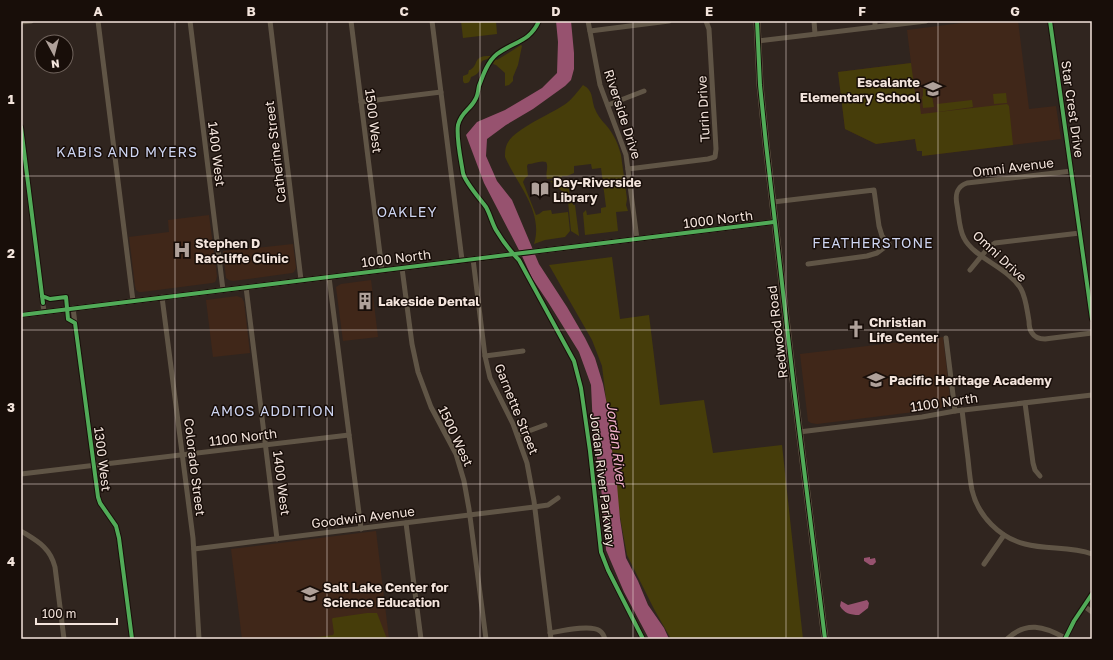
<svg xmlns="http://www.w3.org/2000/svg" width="1113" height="660" viewBox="0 0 1113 660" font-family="'Golos Text',sans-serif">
<rect width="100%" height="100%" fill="#30251f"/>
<!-- built -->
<g fill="#402719">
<polygon points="977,21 1018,21 1029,109 1056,106 1061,139 922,156 922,151 917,151 915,139 876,144 845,129 838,72 911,63 907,30"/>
<polygon points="209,215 217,276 216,280 215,282 212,283 142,292 139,292 136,290 135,286 129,237 169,232 168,220"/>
<polygon points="293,244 296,268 294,272 292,273 233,281 229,280 226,278 223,251 256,247 256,248"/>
<polygon points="371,280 378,337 343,341 336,287 341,284"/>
<polygon points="237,296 242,298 244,302 250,353 213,357 206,300"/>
<polygon points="943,337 951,406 930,410 817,424 811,423 808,421 800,354"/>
<polygon points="376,531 389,639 242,639 231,549"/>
</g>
<!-- green -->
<g fill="#463d0a">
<polygon points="461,21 496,21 497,34 463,38"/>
<polygon points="521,45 522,46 518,65 513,77 513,81 509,85 505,86 505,73 496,65 493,64 495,59 497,60"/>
<path d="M486,56h5l-1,2 -8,3c-4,9 0,12 -11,16 -1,4 -2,7 -7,6l-1,-2v-5l5,-2 1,-4h1c9,-5 3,-13 16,-14z"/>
<polygon points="911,63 915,93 918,93 921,114 1007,104 1009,106 1013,145 922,156 922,151 917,151 915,139 876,144 845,129 838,72"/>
<path d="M583,85c11,6 8,14 12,24 4,11 13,16 18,26 4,6 6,13 8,20l6,44 -1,6 2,6 -12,1 2,19 -33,4 -2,-22 3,-3 1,5 14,-2v-5l5,-1 -5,-39 -9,1 -1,-5 -17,2v7l-7,3h-5v1l-15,2c-2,-6 2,-12 -1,-17 -6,-2 -12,2 -18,2l-1,2 1,10 -3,2 -2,4 13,33 3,-1 4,-3 8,-1 1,4 16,-2 2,19 -5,6 -20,3 -11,4c10,-32 -17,-60 -29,-87 0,-4 0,-9 2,-13 7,-15 42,-29 57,-39 8,-5 13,-13 19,-20z"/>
<polygon points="935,87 936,95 932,96 934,107 923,108 922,97 923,96 923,88"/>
<polygon points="1006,93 1007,103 994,104 993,94"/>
<polygon points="972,100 973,107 938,112 937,104"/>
<polygon points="567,179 568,180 570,198 550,181 562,180 563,181 567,180"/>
<polygon points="570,200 573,202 573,205 575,205 579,236 571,231 568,201"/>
<polygon points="612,257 620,319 649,315 660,405 704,400 713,453 782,445 803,639 671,639 654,609 627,555 618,506 615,474 602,366 592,340 549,265"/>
<polygon points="367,613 377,613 387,639 304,639 333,635 334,633 332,619 333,618"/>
</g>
<!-- water -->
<g fill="#97526f">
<polygon points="556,21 571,21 574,53 574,69 571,80 565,86 533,109 506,125 487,139 486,156 497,181 512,200 539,264 567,307 585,338 595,358 603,384 608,410 610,439 616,473 620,519 626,558 638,581 648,605 664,628 669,639 649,639 624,592 606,550 603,504 593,428 591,385 579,352 548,302 532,278 522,256 484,183 466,135 477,122 505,110 527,97 542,88 557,73 558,42"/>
<polygon points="870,557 870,559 875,558 876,562 873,565 870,565 864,561 864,558"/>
<path d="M867,600l2,3 -1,5 -9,7c-9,0 -15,-2 -19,-9l1,-5 7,4z"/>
</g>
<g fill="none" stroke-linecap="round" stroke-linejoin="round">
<!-- minor -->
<g stroke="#605546" stroke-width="5">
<polyline points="98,21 133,301"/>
<polyline points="190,21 223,290"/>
<polyline points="270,21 301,280"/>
<polyline points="351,21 382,270"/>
<polyline points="432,21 462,260"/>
<polyline points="588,21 600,85 626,155 637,239"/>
<polyline points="814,21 815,34"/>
<polyline points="875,21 875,27"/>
<polyline points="1050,21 1092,319"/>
<polyline points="21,22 31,21"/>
<polyline points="590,31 669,21"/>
<polyline points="758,41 926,21"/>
<polyline points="361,102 441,92"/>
<polyline points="608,105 644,91"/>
<polyline points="21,127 44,312"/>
<polyline points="628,169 708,159 715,157 716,149 709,29 706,21"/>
<path d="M1072,171l-105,12c-11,4 -12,12 -10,22 2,11 2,24 7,33 10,20 45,30 57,51 5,9 6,21 8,32 0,4 0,8 3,12 3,5 8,6 13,6l47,-6"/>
<polyline points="773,202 874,190 879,226 882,236 889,244 877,253 867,256 808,264"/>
<polyline points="473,259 485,356 490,378 513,424 527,463 534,501 551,639"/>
<polyline points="402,268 412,344 418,372 431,407 456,454 464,481 469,509 486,639"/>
<polyline points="970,270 988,248 995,243 1080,233"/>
<polyline points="329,277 361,529"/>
<polyline points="246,287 277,539"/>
<polyline points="162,297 193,538 199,639"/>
<polyline points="73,308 98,497 100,503 116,526 119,538 132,639"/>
<polyline points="946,338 955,411"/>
<polyline points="485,356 523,351"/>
<polyline points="1025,403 1033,463 1035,470 1040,476"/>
<path d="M962,410c2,17 4,33 6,49 1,10 2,21 4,31 6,26 28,48 53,54 22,6 45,2 67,10"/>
<polyline points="799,432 922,417 955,411 1092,395"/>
<polyline points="518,435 545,425"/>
<polyline points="21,474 349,435"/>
<polyline points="406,523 421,639"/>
<path d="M21,531c16,10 29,16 34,36l9,72"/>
<polyline points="194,549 534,507 548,505 558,498"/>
<polyline points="984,564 1004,535"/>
<polyline points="1084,606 1092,612"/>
<path d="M550,633c11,-2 41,-9 50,-2 3,2 4,5 5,8"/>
<path d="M1007,639c19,-18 37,-13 58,-1"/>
<polyline points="1065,639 1074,621 1092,594"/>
</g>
<!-- tertiary -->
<polyline stroke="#605546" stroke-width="6" points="21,315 774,222"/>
<!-- secondary -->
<polyline stroke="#6b5d4b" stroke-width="7" points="757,21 760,85 766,144 794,388 825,639"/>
<!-- cycleway casing -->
<g stroke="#180e09" stroke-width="6">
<g id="cycleway">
<path d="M539,21c-10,22 -25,20 -42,33 -9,7 -14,21 -18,32 -1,4 -1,10 -4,14 -5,10 -14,12 -17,25 -2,13 3,35 5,48 2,9 17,26 23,34 4,7 6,16 10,23 6,10 15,22 23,30l55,101 7,27 9,63 11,101 7,18 35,69"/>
<polyline points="757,21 760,85 766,144 794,388 825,639"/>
<polyline points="1050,21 1092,319"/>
<polyline points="21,127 43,303"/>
<polyline points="42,296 50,299 66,297 68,319 75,323 98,497 100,503 116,526 119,538 132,639"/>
<polyline points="21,315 774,222"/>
<polyline points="1065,639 1074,621 1092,594"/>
</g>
</g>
<!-- cycleway -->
<use href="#cycleway" stroke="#51ab58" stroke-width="4"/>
</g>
<!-- grid -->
<path fill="none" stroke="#f3e4dc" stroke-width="1" stroke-opacity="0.55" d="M175,21v618M327,21v618M480,21v618M633,21v618M786,21v618M938,21v618M21,176h1071M21,330h1071M21,484h1071"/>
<!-- icons -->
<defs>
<g id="school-bare" transform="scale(1.38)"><path d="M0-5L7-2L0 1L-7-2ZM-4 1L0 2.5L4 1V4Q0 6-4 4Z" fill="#afa19a" stroke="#180e09" stroke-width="2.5" paint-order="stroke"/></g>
<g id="library-bare" transform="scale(1.38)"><path d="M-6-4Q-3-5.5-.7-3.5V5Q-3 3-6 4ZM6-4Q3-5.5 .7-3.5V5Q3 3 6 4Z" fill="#afa19a" stroke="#180e09" stroke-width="2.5" paint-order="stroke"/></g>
<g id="hospital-bare" transform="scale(1.38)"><path d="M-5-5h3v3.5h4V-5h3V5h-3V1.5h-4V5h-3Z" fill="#afa19a" stroke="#180e09" stroke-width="2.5" paint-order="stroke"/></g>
<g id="building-bare" transform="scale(1.38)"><path d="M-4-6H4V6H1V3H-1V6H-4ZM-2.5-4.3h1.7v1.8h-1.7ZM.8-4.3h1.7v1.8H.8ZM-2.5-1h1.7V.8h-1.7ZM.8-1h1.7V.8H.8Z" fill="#afa19a" stroke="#180e09" stroke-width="2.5" paint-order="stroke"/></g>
<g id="church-bare" transform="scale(1.38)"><path d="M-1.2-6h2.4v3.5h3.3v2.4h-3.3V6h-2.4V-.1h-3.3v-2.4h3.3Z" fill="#afa19a" stroke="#180e09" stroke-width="2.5" paint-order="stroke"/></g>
</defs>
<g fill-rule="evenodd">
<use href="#school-bare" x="933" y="89"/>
<use href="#library-bare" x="540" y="189"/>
<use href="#hospital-bare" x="182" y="250"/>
<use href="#building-bare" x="365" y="301"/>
<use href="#church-bare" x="856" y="329"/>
<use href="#school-bare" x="876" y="380"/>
<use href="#school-bare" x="310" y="594"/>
</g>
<g text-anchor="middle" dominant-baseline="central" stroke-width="3" stroke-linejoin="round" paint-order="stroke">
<!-- poi labels -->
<g font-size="13" font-weight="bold" fill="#f3e4dc" stroke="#180e09" text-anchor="start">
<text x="920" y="82" text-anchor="end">Escalante<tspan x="920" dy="15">Elementary School</tspan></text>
<text x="553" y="182">Day-Riverside<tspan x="553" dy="15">Library</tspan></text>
<text x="195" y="243">Stephen D<tspan x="195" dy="15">Ratcliffe Clinic</tspan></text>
<text x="378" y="301">Lakeside Dental</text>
<text x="869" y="322">Christian<tspan x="869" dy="15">Life Center</tspan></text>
<text x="889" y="380">Pacific Heritage Academy</text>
<text x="323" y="587">Salt Lake Center for<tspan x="323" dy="15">Science Education</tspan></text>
</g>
<!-- street labels -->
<g font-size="13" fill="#f3e4dc" stroke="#180e09">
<text transform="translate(703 109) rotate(-93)">Turin Drive</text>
<text transform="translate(1073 109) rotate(82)">Star Crest Drive</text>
<text transform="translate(623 114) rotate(72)">Riverside Drive</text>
<text transform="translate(374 121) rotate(83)">1500 West</text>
<text transform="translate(275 152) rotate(-97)">Catherine Street</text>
<text transform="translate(217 154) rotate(83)">1400 West</text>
<text transform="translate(1013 167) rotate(-7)">Omni Avenue</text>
<text transform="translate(718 219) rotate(-7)">1000 North</text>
<text transform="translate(1000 256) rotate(43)">Omni Drive</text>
<text transform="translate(396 258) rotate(-7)">1000 North</text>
<text transform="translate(777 332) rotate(-97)">Redwood Road</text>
<text transform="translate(944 402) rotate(-8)">1100 North</text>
<text transform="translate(517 409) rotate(68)">Garnette Street</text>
<text transform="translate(456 436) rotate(65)">1500 West</text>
<text transform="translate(243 437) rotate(-7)">1100 North</text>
<text transform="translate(103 459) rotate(83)">1300 West</text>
<text transform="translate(195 467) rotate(83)">Colorado Street</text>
<text transform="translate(603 480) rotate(83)">Jordan River Parkway</text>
<text transform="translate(282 483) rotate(83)">1400 West</text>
<text transform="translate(363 517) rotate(-7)">Goodwin Avenue</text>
</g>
<!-- neighbourhood labels -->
<g font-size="14" letter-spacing="1" fill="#ced5f2" stroke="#180e09">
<text x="127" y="151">KABIS AND MYERS</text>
<text x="407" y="211">OAKLEY</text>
<text x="873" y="242">FEATHERSTONE</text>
<text x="273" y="410">AMOS ADDITION</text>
</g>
<!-- water labels -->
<g font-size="14" font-style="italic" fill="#f3b2cb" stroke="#180e09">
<text transform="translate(617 444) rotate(83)">Jordan River</text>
</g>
</g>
<!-- border -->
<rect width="1113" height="660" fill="none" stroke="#180e09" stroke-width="44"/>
<!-- north arrow -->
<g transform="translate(54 54) rotate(173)"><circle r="19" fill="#180e09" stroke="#70645d"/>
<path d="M0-3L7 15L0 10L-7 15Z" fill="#afa19a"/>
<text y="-6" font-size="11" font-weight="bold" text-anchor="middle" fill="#f3e4dc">N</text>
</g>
<!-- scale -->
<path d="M36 618v6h81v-6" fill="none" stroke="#f3e4dc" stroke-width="2"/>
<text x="42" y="618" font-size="12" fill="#f3e4dc" stroke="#180e09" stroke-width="3" paint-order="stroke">100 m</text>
<rect x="22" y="22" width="1069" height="616" fill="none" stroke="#f3e4dc" stroke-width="1.5"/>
<g font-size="13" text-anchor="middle" font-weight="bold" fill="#f3e4dc">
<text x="98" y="16">A</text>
<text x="251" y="16">B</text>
<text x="404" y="16">C</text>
<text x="556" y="16">D</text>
<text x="709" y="16">E</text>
<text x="862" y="16">F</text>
<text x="1015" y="16">G</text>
<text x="11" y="104">1</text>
<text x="11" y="258">2</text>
<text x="11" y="412">3</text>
<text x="11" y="566">4</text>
</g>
</svg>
